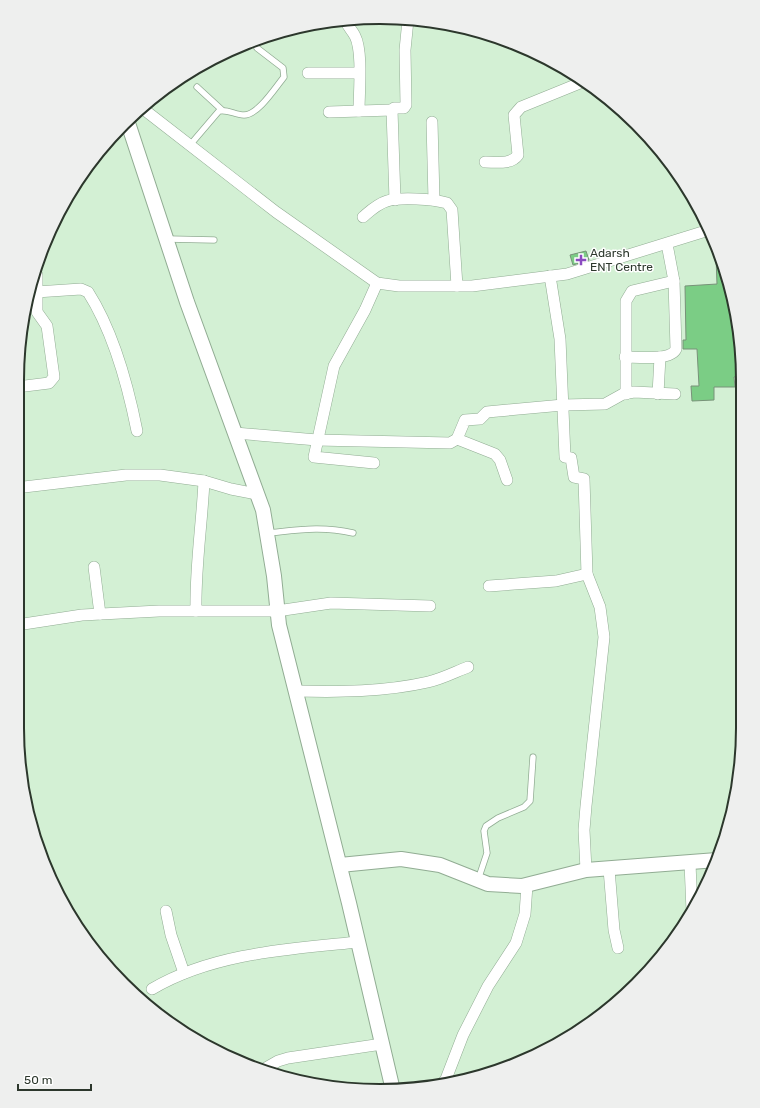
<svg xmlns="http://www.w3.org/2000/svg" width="760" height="1108" viewBox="0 0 760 1108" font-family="Rubik,sans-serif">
<rect width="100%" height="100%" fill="#d3f0d4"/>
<!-- building -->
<g fill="#7bcd85" stroke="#789279">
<polygon points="586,251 589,260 573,265 570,255"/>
<polygon points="716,257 718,257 736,309 742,372 738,373 738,377 734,377 735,387 714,387 714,400 692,401 691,386 699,386 697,349 683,349 683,340 686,340 685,286 717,284"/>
</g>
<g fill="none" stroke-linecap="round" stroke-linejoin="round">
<!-- service casing -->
<g stroke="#91ac93" stroke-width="7">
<g id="service">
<polyline points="197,87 222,110"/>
<path d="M190,145l29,-34c9,-2 16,4 25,4 14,0 31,-27 40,-38l-1,-9 -26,-20"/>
<polyline points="168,239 214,240"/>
<path d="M267,533c32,-3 54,-7 86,0"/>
<polyline points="478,880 487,853 484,831 486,826 498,818 524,807 530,801 533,757"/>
</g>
</g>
<!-- minor casing -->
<g stroke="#91ac93" stroke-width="12">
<g id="minor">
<path d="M345,20c3,7 7,10 10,16 8,15 4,57 4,75"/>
<polyline points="308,73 359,73"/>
<polyline points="142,108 276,212 377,283 399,286 472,286 567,274 709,230"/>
<polyline points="329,112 392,110"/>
<polyline points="432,122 434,200"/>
<path d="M485,162c11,0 26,3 33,-7l-4,-40 7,-8 64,-26"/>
<polyline points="395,200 392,110 394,108 404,108 406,105 405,50 408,20"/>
<path d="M363,217c7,-6 14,-13 24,-16 13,-4 46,-2 60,2l5,7 5,76"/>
<polyline points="550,276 560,339 565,457 571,458 574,477 584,479 587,574 600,607 604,637 586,806 584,830 586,870"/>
<path d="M36,292l45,-3 7,3c25,39 40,94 49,139"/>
<path d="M625,357c12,0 46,4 51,-8l-2,-68 -7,-37"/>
<polyline points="17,387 49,383 54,377 47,326 37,312 37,275"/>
<polyline points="626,394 626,301 632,291 674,281"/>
<polyline points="658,394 660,357"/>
<polyline points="235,433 317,440 450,443 457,439 465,420 480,419 487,412 563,405 605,404 623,394 634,392 675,394"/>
<polyline points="457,439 495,454 500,460 507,480"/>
<polyline points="374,463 314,457 334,366 365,310 377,283"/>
<polyline points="17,490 24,487 126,475 160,475 204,481 231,489 257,494"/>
<polyline points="94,567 100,614"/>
<polyline points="489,586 556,581 587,574"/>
<path d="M196,611c-1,-43 6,-87 8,-130"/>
<polyline points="17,625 82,615 159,611 277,611 331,603 430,606"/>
<path d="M295,691c45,1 89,1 133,-9 14,-3 27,-10 40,-15"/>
<polyline points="690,863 692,911"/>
<polyline points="609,869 614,930 618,948"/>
<polyline points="166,911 171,935 184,973"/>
<path d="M152,989c61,-36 137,-40 206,-47"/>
<polyline points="264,1069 278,1061 288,1058 382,1044"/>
<polyline points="442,1084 446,1079 463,1035 488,986 516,943 525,914 527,885"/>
</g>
</g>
<!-- tertiary casing -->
<g stroke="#91ac93" stroke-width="16">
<g id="tertiary">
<polyline points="127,120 187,302 263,510 274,576 279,625 349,903 392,1086"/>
<polyline points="340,865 401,859 440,865 488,884 522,886 586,870 717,860"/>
</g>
</g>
<!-- service -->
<use href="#service" stroke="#fff" stroke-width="5.5"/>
<!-- minor -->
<use href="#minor" stroke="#fff" stroke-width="11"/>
<!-- tertiary -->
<use href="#tertiary" stroke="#fff" stroke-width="14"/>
</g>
<!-- markers -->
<path fill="#8a4bc0" stroke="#fff" stroke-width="1.5" d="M579 254h4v4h4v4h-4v4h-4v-4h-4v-4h4z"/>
<g text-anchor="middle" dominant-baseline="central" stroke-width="3" stroke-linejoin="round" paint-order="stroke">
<!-- poi labels -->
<g font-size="12" fill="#2c372c" stroke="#fff" text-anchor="start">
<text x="590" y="253">Adarsh<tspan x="590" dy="14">ENT Centre</tspan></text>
</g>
</g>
<!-- crop -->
<path d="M0 0H760V1108H0ZM380 24H380A356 356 0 0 1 736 380V728A356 356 0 0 1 380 1084H380A356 356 0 0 1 24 728V380A356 356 0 0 1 380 24Z" fill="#eeefee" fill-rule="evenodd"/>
<path fill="none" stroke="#2c372c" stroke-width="2" d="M380 24H380A356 356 0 0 1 736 380V728A356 356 0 0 1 380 1084H380A356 356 0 0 1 24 728V380A356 356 0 0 1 380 24Z"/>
<!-- scale -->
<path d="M18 1084v6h73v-6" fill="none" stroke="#2c372c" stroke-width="2"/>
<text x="24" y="1084" font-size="12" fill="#2c372c" stroke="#ffffff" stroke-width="3" paint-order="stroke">50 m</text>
</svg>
